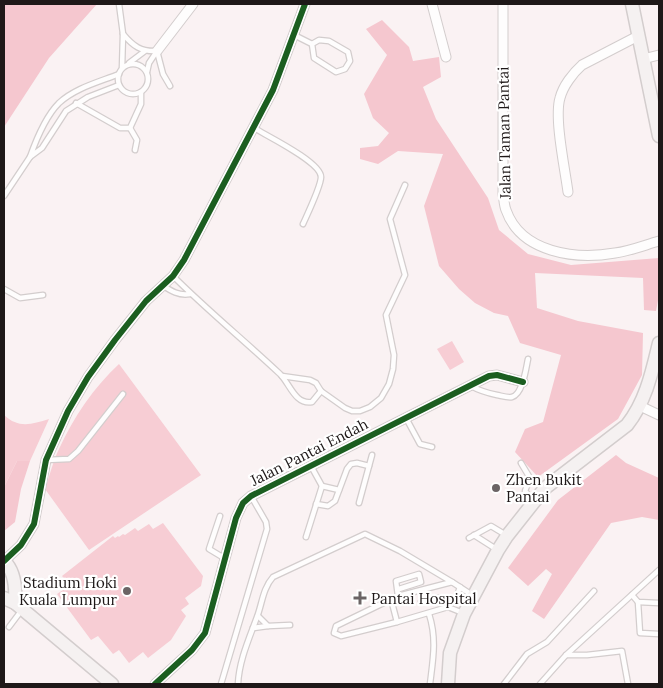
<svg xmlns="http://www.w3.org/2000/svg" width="663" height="688" viewBox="0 0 663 688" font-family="Lora,serif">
<rect width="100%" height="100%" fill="#faf2f3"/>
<!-- green -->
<g fill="#f7cdd4">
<polygon points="452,341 464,362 450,370 437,349"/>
<path d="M119,364l82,111 -112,75 -44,-61c5,-14 8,-28 14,-40 14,-31 35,-62 60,-85z"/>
<path d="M4,415c15,14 28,9 45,4l-19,42h-13l-13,26z"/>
<polygon points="163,523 203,576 201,586 185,598 189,604 181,610 186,616 171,640 148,658 143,652 129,663 119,650 113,654 98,636 91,640 57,594 70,585 62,576 113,536 115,538 118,536 119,537 123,534 125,535 135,528 138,531 149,524 153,529"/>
</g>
<!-- forest -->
<g fill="#f5c7cf">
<polygon points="4,4 97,4 49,58 4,127"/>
<polygon points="382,20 409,47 413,61 439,57 441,77 423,87 436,119 488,198 499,230 528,254 571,265 659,258 659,295 656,311 644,310 643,278 535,273 537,308 578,321 643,333 642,375 618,419 538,477 515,452 525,429 543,422 561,355 520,343 508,316 494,313 475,303 459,289 439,266 424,206 443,154 398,151 378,164 360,159 360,148 378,146 389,133 373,118 364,94 387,55 366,29"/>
<polygon points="616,455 626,463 659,478 659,520 642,517 611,523 544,619 532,611 552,574 546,569 528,586 508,568 558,500"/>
<polygon points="17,461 30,461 21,489 15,522 4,531 4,487"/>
</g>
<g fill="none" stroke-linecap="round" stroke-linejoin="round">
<!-- lane casing -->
<g stroke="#d3cdcd" stroke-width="7">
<g id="lane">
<polyline points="119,4 123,34 122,68"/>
<path d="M123,34c10,12 18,18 34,17"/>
<polyline points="294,35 312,44"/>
<polygon points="319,40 329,41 348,52 350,61 345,69 336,72 314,58 312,44"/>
<polyline points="157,51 163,74 170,86"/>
<polyline points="129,63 145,51"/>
<circle cx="133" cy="79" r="15"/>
<polyline points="147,72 149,63 157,51"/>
<path d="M119,74c-20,8 -44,14 -60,29 -13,13 -23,37 -29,54l12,-9 24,-37 22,-14 31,-12"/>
<polyline points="76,103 120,128 130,128 141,104 141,92"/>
<polyline points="130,128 137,140 135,150"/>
<path d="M254,128c13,8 67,34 67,49 0,9 -14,38 -18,47"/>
<polyline points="4,196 30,157"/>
<path d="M173,276c34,34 72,65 107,98 10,10 15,31 32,28l9,-11"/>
<path d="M162,285c9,6 17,11 28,9"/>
<polyline points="4,289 20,298 43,295"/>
<polyline points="282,376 310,380 316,383 321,391 345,408 352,411 360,411 370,407 381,398 389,384 393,369 394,355 386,315 405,275 390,219 405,185"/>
<path d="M471,386c9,5 16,7 26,9 5,1 11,3 15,2 11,-3 14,-29 16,-38"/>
<polyline points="406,418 420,444 432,447"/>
<polyline points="46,460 69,459 78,451 123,394"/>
<polyline points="521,463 530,478 525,491 534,501"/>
<polyline points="322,486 339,490"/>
<polyline points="359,503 372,455"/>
<polyline points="316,504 328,506 335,501 347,469 351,464 357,463 369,466"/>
<polyline points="220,516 209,549 224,558"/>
<polyline points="474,535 496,549"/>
<polyline points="306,537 322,486 311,466"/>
<polyline points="469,538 491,526 506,535"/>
<polyline points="632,595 638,602 659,603"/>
<polyline points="398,596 396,581 419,574 421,582 399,589"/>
<polyline points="391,599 397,622"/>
<polyline points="421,602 438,598 456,599"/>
<polyline points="638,602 640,633 659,634"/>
<polyline points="448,607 456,599 460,587"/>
<polyline points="463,613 448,607 397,622 341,636 334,633 336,626 398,596 452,582 472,595"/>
<path d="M429,614c8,25 4,45 1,70"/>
<polyline points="258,616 268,626 290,625"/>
<polyline points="9,627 21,611"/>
<polyline points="253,628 268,626"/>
<polyline points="566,655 587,655 622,651 628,684"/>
<polyline points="221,684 267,529 266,522 251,496"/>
<path d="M238,684c1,-23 11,-45 19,-67 5,-13 6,-29 16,-40l92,-43 35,17 52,31"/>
<polyline points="504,684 527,654 547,642 594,591"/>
<polyline points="540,684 566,655 659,570"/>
</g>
</g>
<!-- street casing -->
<g stroke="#d3cdcd" stroke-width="11">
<g id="street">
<polyline points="432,4 446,57"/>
<path d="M503,4v190c1,5 1,11 3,16 15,43 70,50 109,43 15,-2 30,-8 44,-12"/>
<polyline points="157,51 193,4"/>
<polyline points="643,59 659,55"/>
<path d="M568,192c-3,-23 -14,-74 -8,-94 3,-12 13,-25 22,-33l56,-29"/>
<polyline points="640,406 659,415"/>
<polyline points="4,561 21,545 34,524 46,460 68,411 88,377 115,340 146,301 173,276 184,260 273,90 305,4"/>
<polyline points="155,684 192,650 205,633 236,518 243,503 251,496 489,376 497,375 523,382"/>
</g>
</g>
<!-- secondary casing -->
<g stroke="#d3cdcd" stroke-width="15">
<g id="secondary">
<polyline points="632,4 659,136"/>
<path d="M4,561c11,10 12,27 11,42"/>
<polyline points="4,598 15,603 112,684"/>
<path d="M448,684l2,-31 14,-39 34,-64 9,-14 38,-48 82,-63c19,-24 25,-53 32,-82"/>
</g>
</g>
<!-- lane -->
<use href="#lane" stroke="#fefdfd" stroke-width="4.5"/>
<!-- street -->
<use href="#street" stroke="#fefdfd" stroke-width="9"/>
<!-- secondary -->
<use href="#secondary" stroke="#f5f1f1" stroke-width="12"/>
<!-- cycleway casing -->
<g stroke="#fff" stroke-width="9">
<g id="cycleway">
<polyline points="4,561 21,545 34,524 46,460 68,411 88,377 115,340 146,301 173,276 184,260 273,90 305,4"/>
<polyline points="155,684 192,650 205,633 236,518 243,503 251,496 489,376 497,375 523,382"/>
</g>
</g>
<!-- cycleway -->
<use href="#cycleway" stroke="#1b5e20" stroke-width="6"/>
</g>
<!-- markers -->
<g fill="#6b6465" stroke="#fff" stroke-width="2">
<circle cx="496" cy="488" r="5"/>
<circle cx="127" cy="591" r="5"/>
<path d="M357.5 590.5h5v5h5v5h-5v5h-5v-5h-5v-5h5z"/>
</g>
<g text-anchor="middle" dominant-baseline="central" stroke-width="4.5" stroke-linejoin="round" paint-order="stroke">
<!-- street labels -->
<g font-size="15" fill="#1e1818" stroke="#fff">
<text transform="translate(504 133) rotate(-91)">Jalan Taman Pantai</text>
<text transform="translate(309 452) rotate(-27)">Jalan Pantai Endah</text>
</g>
<!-- poi labels -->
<g font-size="15" fill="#1e1818" stroke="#fff" text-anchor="start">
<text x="506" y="479">Zhen Bukit<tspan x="506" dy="17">Pantai</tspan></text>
<text x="117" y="582" text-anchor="end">Stadium Hoki<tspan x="117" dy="17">Kuala Lumpur</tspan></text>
<text x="371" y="598">Pantai Hospital</text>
</g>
</g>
<!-- border -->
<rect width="663" height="688" fill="none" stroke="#1e1818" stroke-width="10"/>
</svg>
